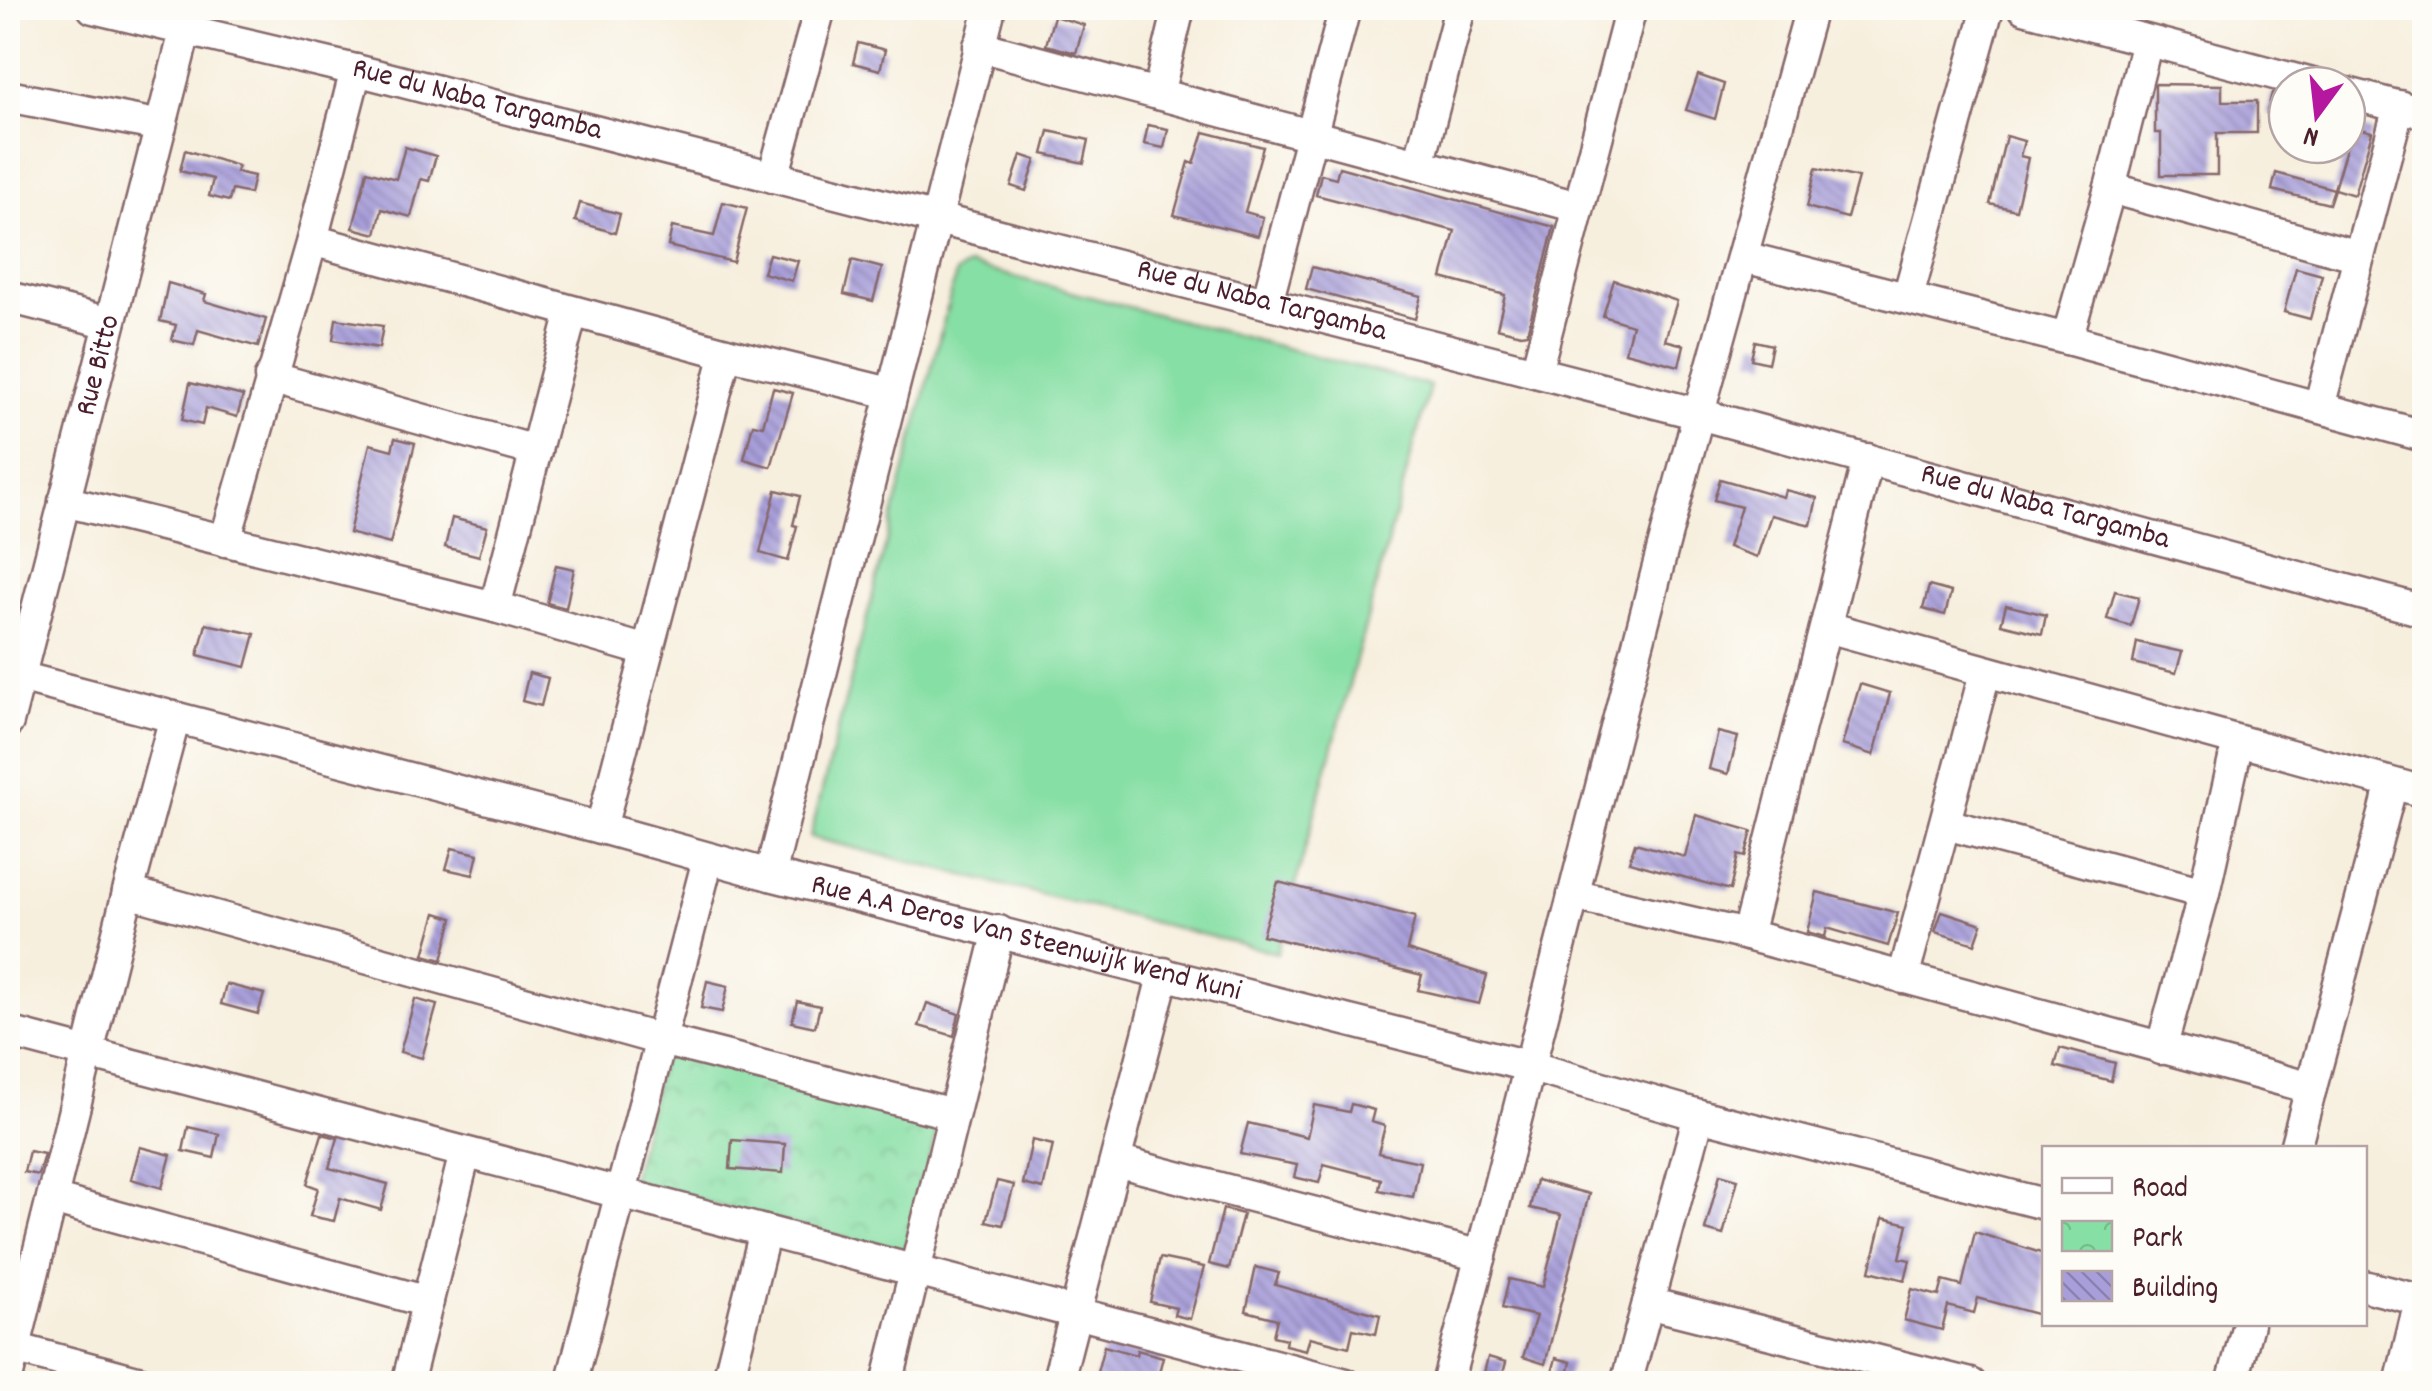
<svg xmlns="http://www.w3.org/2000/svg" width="2432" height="1391" viewBox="0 0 2432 1391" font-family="Dekko,sans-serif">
<defs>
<pattern id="park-crowns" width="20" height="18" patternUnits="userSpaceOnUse" patternTransform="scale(2.5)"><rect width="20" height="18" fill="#86dfa4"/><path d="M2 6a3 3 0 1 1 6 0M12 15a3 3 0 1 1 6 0" fill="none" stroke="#75bf8d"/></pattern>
<pattern id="building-back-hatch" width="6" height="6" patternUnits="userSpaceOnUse" patternTransform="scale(2.5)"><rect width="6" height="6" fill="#a89fda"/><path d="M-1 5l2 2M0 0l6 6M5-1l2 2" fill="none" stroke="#8b81b1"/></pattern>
</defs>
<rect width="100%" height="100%" fill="#fdfcf7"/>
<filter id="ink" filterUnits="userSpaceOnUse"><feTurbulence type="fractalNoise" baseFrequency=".01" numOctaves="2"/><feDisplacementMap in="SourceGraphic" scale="20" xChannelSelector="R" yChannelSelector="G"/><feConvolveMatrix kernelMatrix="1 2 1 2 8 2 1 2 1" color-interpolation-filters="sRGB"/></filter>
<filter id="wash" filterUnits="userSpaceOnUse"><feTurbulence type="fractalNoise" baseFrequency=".0048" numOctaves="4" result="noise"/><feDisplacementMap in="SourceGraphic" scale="40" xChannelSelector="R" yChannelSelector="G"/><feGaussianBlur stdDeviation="2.25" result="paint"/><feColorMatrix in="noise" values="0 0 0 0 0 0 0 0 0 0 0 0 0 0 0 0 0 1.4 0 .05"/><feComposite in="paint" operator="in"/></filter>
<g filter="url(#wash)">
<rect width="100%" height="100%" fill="#f7efde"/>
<!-- park -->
<polygon fill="url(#park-crowns)" stroke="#687f68" stroke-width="2.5" points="666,1043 941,1115 905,1254 630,1183"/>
<!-- pitch -->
<polygon fill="#86dfa4" stroke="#687f68" stroke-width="2.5" points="969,265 1430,386 1277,953 810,837 956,273"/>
<g id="blocks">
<!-- building -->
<g fill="url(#building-back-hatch)">
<polygon points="1054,16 1084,25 1076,53 1046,45"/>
<polygon points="858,43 885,50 880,70 853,63"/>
<polygon points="1698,75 1724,84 1715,119 1686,110"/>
<polygon points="2155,84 2222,85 2222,101 2257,101 2257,133 2217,133 2217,175 2161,175 2161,133 2155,133"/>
<polygon points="2272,93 2287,97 2287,118 2267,113"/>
<polygon points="1148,125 1168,129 1164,148 1144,144"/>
<polygon points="2347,125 2372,132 2354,195 2334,189 2347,145"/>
<polygon points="1049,131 1089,140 1084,163 1043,154"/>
<polygon points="1204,132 1263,147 1245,212 1263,217 1258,236 1174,215 1189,162 1194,164"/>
<polygon points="2006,136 2024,141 2020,156 2028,158 2016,210 1990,204"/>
<polygon points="405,147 436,156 429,181 421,179 411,217 382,209 376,234 353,228 367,171 396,179"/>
<polygon points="185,150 238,166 236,172 254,176 250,194 232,190 229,201 209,196 213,179 180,171"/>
<polygon points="1021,155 1036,160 1026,191 1011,186"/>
<polygon points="1339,167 1554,227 1527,333 1521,334 1497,328 1505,295 1442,278 1455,231 1316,195 1321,174 1336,178"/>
<polygon points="1816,168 1858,178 1847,218 1807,207"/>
<polygon points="2276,173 2334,189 2329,204 2272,190"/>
<polygon points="723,202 747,208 733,262 668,246 672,227 714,236"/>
<polygon points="580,203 620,214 615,233 575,221"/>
<polygon points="769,254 798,261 792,281 763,273"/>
<polygon points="852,260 882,268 873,301 844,294"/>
<polygon points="1312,267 1421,296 1415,319 1306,289"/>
<polygon points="2296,268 2322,275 2310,319 2284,312"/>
<polygon points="1614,280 1677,301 1665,340 1684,345 1679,366 1625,352 1632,325 1603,316"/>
<polygon points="168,283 206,294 204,301 266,319 258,347 198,330 194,345 172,340 176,325 160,321"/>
<polygon points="336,319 383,326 379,348 333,340"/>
<polygon points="1755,341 1772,345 1768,363 1751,359"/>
<polygon points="190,383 243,396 237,417 206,408 202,425 182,420"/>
<polygon points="773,388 793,393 771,467 744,459 753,424 763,426"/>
<polygon points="395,438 415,443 390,544 349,533 370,444 392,450"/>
<polygon points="1720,479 1783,497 1785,490 1817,498 1811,525 1771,515 1757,557 1728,547 1741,507 1714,500"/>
<polygon points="776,490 800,496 793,525 797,526 788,561 760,553"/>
<polygon points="452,518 487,527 479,556 445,547"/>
<polygon points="556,565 574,569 566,608 547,603"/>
<polygon points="1929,586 1951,592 1945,615 1923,609"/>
<polygon points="2115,591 2139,597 2131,626 2107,619"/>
<polygon points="2006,605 2046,615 2042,634 2001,624"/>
<polygon points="206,624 255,634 246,667 198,655"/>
<polygon points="2137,642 2182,652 2176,673 2133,663"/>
<polygon points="529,673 548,678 541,706 522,701"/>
<polygon points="1860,684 1890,693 1874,755 1842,745"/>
<polygon points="1718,732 1738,737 1728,774 1709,769"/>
<polygon points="1696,815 1752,831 1745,857 1738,855 1730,890 1629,862 1635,843 1685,857"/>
<polygon points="452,848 478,854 473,875 446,869"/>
<polygon points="1278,882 1415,917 1407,950 1487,975 1479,1004 1418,990 1422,975 1262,935"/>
<polygon points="1817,892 1898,913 1888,946 1827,928 1825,937 1807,932"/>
<polygon points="1942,911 1982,924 1975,944 1935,932"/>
<polygon points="436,913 453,918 442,960 424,955"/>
<polygon points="707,981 728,986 722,1012 701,1008"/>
<polygon points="226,984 264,994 258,1014 221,1004"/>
<polygon points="415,999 437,1005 422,1058 400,1052"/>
<polygon points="797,1001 820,1006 815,1027 792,1022"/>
<polygon points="927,1003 959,1014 954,1036 919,1026"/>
<polygon points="2060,1048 2115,1063 2111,1081 2055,1066"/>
<polygon points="1351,1104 1374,1110 1371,1122 1385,1126 1378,1153 1420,1162 1413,1197 1379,1190 1381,1179 1324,1164 1319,1183 1294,1177 1297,1165 1240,1154 1248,1123 1307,1137 1314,1105 1349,1112"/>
<polygon points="188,1127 219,1134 214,1158 183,1151"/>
<polygon points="322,1134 338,1138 329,1168 388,1184 381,1210 340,1198 334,1221 310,1216 318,1188 307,1184"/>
<polygon points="732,1140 785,1144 783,1173 730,1169"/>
<polygon points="1032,1140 1053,1145 1043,1189 1023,1184"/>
<polygon points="140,1147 171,1155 162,1188 131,1179"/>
<polygon points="29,1151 44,1154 38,1175 24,1172"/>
<polygon points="1720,1174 1738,1179 1723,1235 1705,1230"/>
<polygon points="1536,1180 1589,1194 1545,1364 1523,1357 1536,1316 1502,1308 1509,1279 1543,1287 1561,1215 1530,1208"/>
<polygon points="997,1181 1014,1185 1003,1225 986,1221"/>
<polygon points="1223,1209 1243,1214 1229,1269 1209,1264"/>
<polygon points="1883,1218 1908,1224 1900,1258 1910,1260 1905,1280 1870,1271"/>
<polygon points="1975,1232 2044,1254 2044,1316 1978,1298 1974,1313 1948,1306 1942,1330 1904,1320 1912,1289 1939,1296 1943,1281 1962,1286"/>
<polygon points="1160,1258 1204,1267 1190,1319 1174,1315 1176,1308 1150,1302"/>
<polygon points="1256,1267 1279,1273 1275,1285 1380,1315 1376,1334 1353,1329 1349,1347 1310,1337 1306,1350 1285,1345 1286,1339 1273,1336 1277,1319 1246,1311"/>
<polygon points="1104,1346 1136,1355 1137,1350 1163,1357 1156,1384 1094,1384"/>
<polygon points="1488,1357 1506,1362 1501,1381 1483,1377"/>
<polygon points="1556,1358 1571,1362 1566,1384 1549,1384"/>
</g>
</g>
</g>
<g filter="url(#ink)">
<use href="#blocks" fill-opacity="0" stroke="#87686a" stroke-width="2.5"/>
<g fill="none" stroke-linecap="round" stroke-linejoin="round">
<!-- minor casing -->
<g stroke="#87686a" stroke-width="35">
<g id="minor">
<path id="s1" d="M93,8l263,62 1343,344 725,197"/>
<polyline points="2024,8 2316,85"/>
<polyline points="979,46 1578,207"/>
<polyline points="2347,93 2424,113"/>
<polyline points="1158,94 1179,8"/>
<polyline points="8,96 161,126"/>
<polyline points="1419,164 1460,8"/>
<polyline points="773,177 820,8"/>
<polyline points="2110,188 2359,256"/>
<polyline points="312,240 726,353 890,393"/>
<polyline points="1744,257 2067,339 2424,436"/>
<polyline points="8,297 110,323"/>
<polyline points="1908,297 1988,8"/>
<polyline points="1267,303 1345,8"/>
<polyline points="2067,339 2110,188 2147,41"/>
<polyline points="1536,372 1631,8"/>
<polyline points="270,377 536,451"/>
<polyline points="2319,407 2399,106"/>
<polyline points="64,501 495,607 647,651"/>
<polyline points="225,541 312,240 356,70"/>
<polyline points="495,607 572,312"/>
<polyline points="1827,627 2424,792"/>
<path id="s2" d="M8,674l593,154 169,47 762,192 167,48 345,89"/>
<path id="s3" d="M8,722l183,-714"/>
<polyline points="1946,824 2204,893"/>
<polyline points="601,828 726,353"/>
<polyline points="770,875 990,8"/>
<polyline points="128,892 661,1040 953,1114"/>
<polyline points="1573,895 1747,935 2311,1088"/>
<polyline points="1747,935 1868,459"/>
<polyline points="1903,978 1985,673"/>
<polyline points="8,1032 1346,1384"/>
<polyline points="2161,1049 2204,893 2238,741"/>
<polyline points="2295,1148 2392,784"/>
<polyline points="1116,1161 1481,1256"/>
<polyline points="52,1199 428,1302"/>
<polyline points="2364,1286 2424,1301"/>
<polyline points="1648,1303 1971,1384"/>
<polyline points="14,1348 148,1384"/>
<polyline points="8,1375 128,892 175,717"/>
<polyline points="407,1384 465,1153"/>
<polyline points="571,1384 708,859"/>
<polyline points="727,1384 765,1231"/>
<polyline points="887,1384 999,931"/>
<polyline points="1057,1384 1164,973"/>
<path d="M1447,1384c86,-322 164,-646 251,-968 37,-136 76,-272 113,-408"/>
<polyline points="1626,1384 1699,1115"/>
<polyline points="2232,1384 2248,1324"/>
<polyline points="2400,1384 2420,1301"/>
</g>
</g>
<!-- minor -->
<use href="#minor" stroke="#fff" stroke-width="30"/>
</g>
</g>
<g text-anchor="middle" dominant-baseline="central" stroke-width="8" stroke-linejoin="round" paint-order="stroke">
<!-- street labels -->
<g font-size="30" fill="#4a1f2b" stroke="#fdfcf7">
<text stroke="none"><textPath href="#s1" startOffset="395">Rue du Naba Targamba</textPath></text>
<text stroke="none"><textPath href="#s1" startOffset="1205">Rue du Naba Targamba</textPath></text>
<text stroke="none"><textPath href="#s3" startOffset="368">Rue Bitto</textPath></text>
<text stroke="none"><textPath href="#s1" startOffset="2015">Rue du Naba Targamba</textPath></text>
<text stroke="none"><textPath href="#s2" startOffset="1052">Rue A.A Deros Van Steenwijk Wend Kuni</textPath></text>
</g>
</g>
<!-- margin -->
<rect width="2432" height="1391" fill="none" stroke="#fdfcf7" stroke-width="40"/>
<!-- legend -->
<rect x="2042" y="1146" width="325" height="180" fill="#fdfcf7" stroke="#b5a4a5" stroke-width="2.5"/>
<rect x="2062" y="1178" width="50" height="15" fill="#ffffff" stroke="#b5a4a5" stroke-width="2.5"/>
<text x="2132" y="1196" font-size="30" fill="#4a1f2b">Road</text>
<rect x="2062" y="1221" width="50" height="30" fill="url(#park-crowns)" stroke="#b5a4a5" stroke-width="2.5"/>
<text x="2132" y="1246" font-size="30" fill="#4a1f2b">Park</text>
<rect x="2062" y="1271" width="50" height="30" fill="url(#building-back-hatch)" stroke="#b5a4a5" stroke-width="2.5"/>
<text x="2132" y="1296" font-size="30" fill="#4a1f2b">Building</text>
<!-- north arrow -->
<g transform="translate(2317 115) rotate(195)"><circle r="48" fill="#fdfcf7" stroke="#b5a4a5" stroke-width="2.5"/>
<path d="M0-8L18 38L0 25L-18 38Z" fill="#b5179e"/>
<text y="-15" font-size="28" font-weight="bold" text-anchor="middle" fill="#4a1f2b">N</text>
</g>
</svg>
